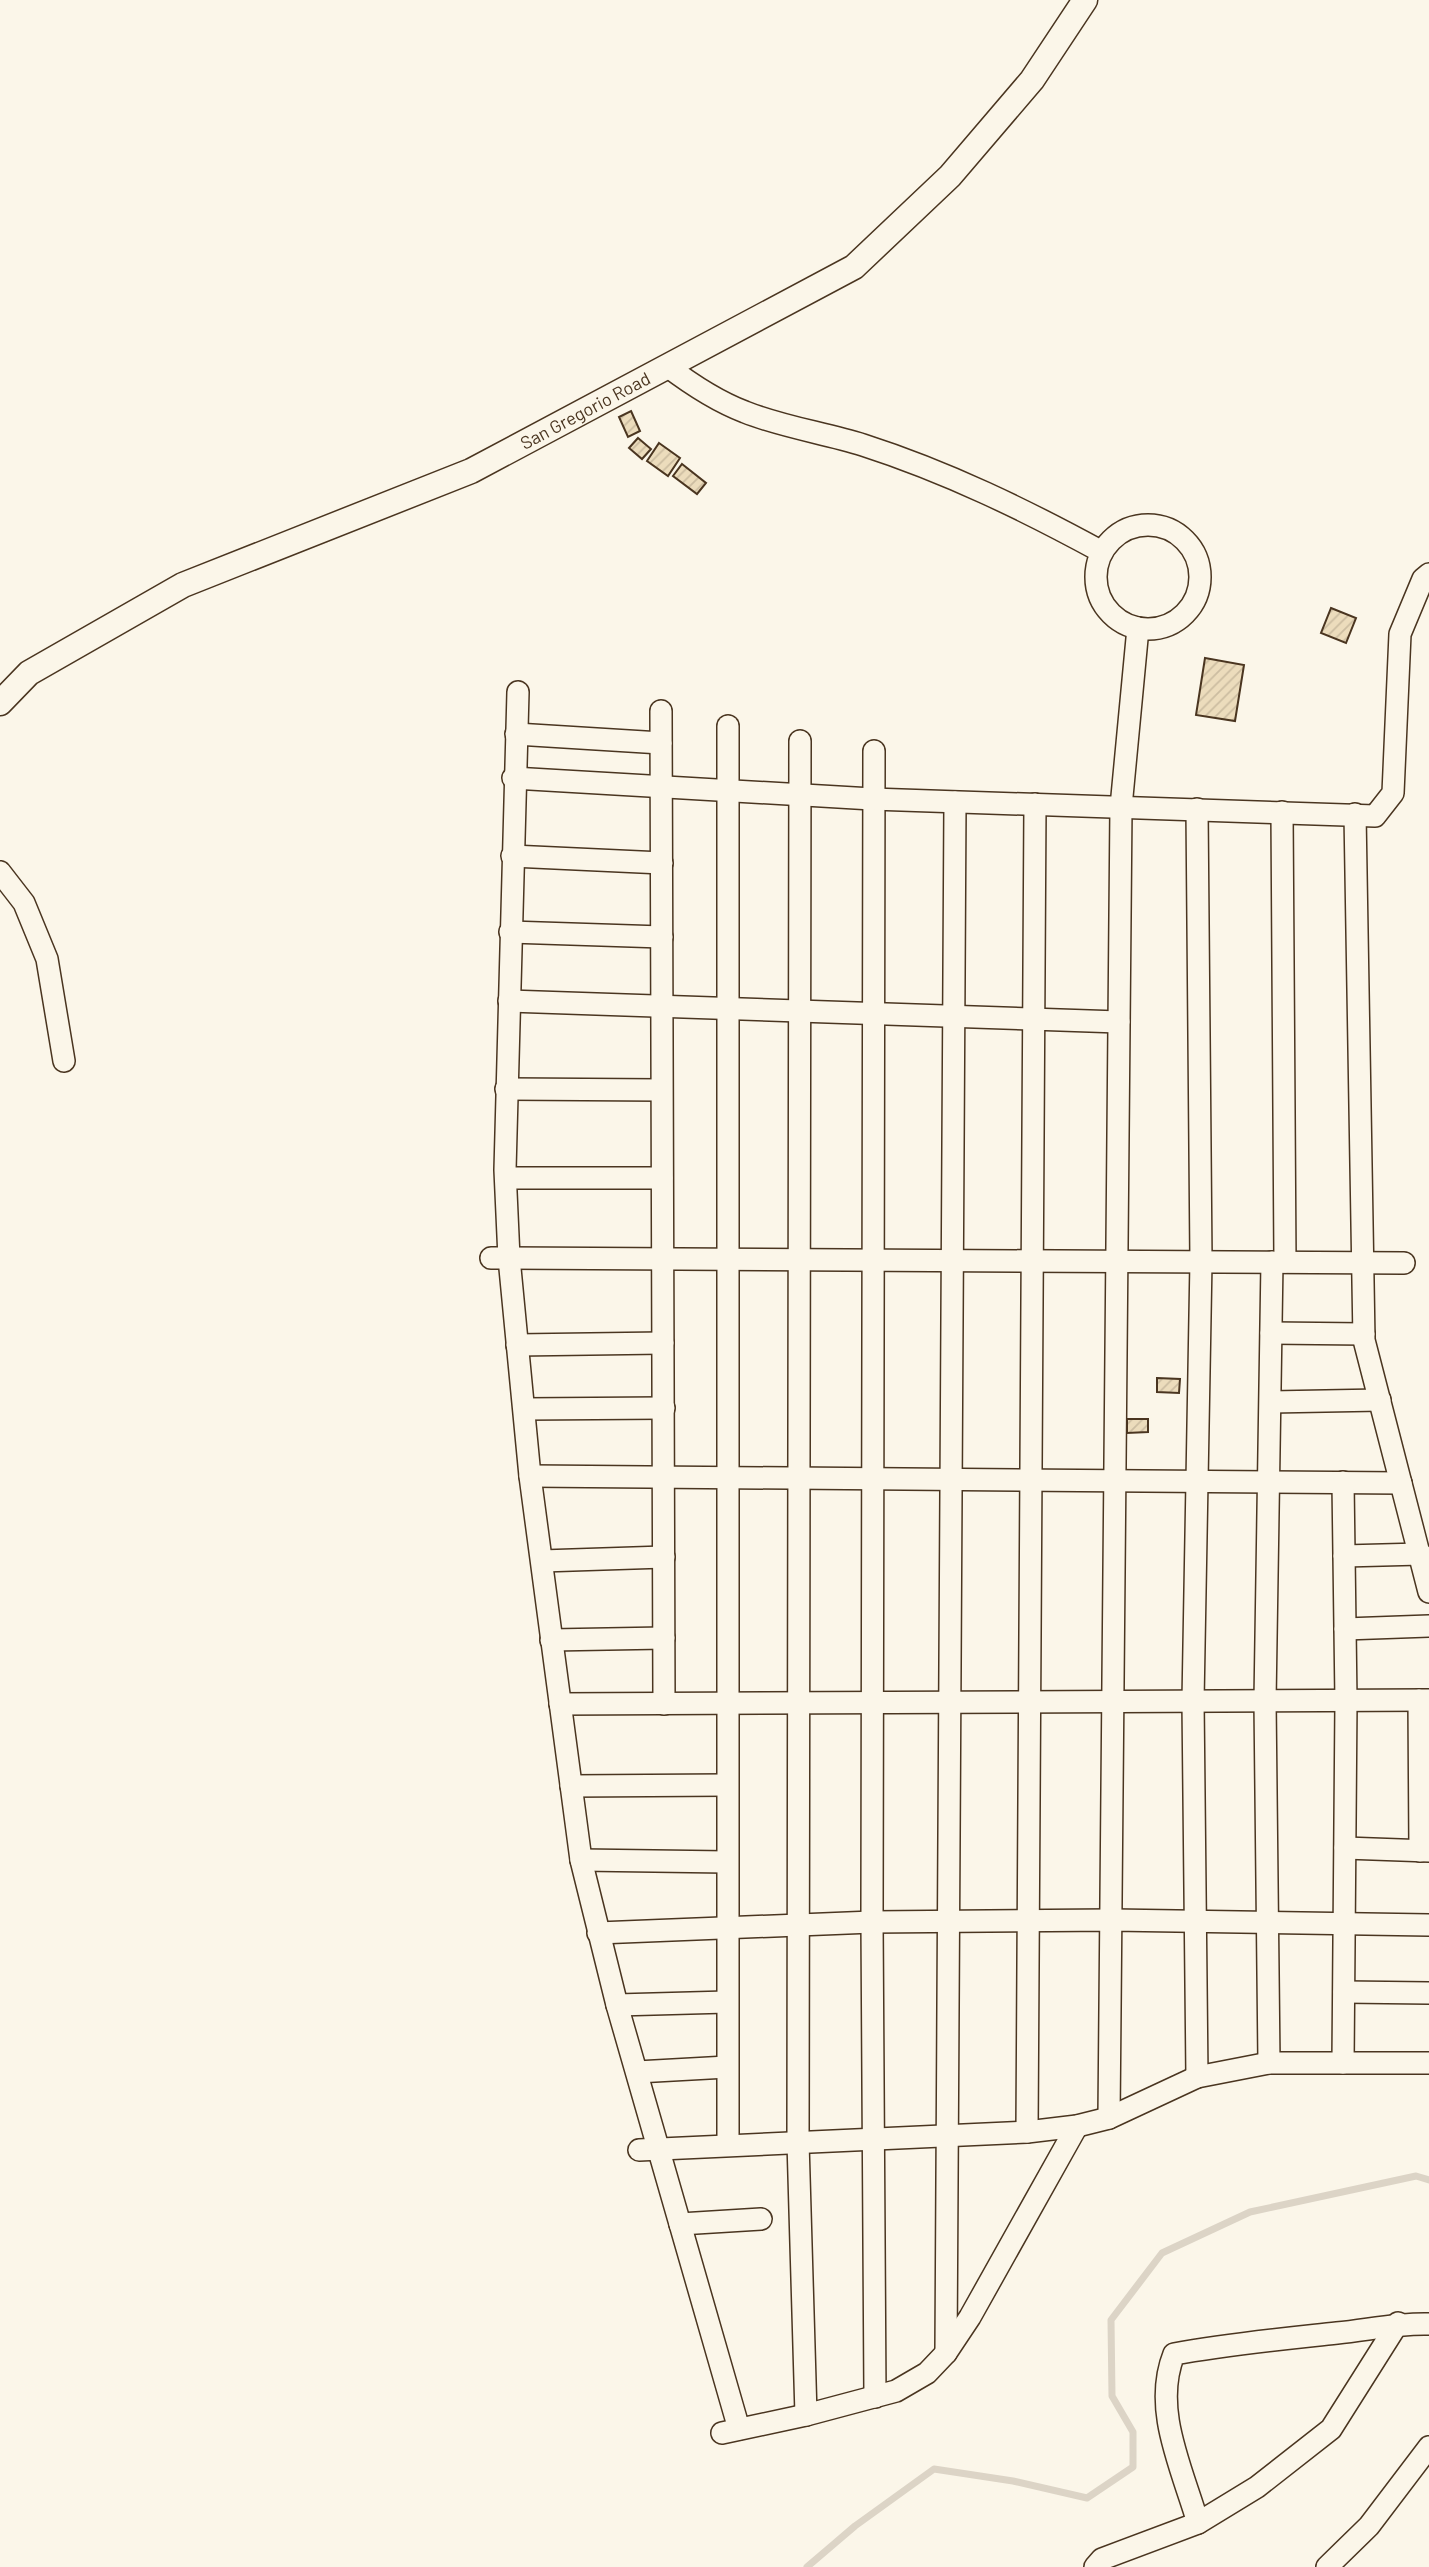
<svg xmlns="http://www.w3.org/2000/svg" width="1429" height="2567" viewBox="0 0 1429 2567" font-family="Barlow,sans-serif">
<defs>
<pattern id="building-hatch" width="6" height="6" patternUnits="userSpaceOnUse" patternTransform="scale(1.75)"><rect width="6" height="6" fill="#ecdcbc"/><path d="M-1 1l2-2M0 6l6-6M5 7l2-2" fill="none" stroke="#ccbda1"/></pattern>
</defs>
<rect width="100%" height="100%" fill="#fbf6e9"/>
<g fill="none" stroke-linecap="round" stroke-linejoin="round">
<!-- stream -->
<polyline stroke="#dcd4c6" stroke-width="7" points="807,2567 855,2526 934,2469 1013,2481 1087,2498 1133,2467 1133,2432 1112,2396 1111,2320 1162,2253 1250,2212 1416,2176 1429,2180"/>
</g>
<!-- building -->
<g fill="url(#building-hatch)" stroke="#4a3520" stroke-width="2">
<polygon points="631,411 640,431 628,437 619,417"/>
<polygon points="638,438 651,449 642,459 629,448"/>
<polygon points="659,443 680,458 668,476 647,461"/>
<polygon points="682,464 706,483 697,494 673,476"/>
<polygon points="1331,608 1356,618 1346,643 1321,633"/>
<polygon points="1205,658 1244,665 1235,721 1196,715"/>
<polygon points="1157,1378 1180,1379 1179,1393 1157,1392"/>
<polygon points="1127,1419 1148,1419 1148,1432 1127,1433"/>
</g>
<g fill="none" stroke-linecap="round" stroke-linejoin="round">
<!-- minor casing -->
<g stroke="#4a3520" stroke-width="24">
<g id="minor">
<path d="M667,366c25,19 49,35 78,46 37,15 80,21 118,33 84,27 162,65 239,107"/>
<circle cx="1148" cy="577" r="52"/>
<polyline points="518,692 505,1170 509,1258 530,1476 581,1860 617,2005 739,2429"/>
<polyline points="661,711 664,1704"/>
<polyline points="516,734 661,743"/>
<polyline points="800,741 798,2142 806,2415"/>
<polyline points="874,751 872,1922 875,2397"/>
<polyline points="513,778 872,799 1375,816 1393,793 1400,634 1423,579 1429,574"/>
<polyline points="1197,809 1201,1261 1193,1701 1197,2077"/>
<polyline points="1282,812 1285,1262"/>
<polyline points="1355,814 1364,1340 1429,1592"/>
<polyline points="512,856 662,863"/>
<polyline points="0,872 24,903 47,959 64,1061"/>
<polyline points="510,932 662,937"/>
<polyline points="509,1001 1119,1022"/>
<polyline points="506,1089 661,1090"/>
<polyline points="506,1178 662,1178"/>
<polyline points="491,1258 1404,1263"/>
<polyline points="1271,1333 1364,1334"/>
<polyline points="517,1345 663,1343"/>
<polyline points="1271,1402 1380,1400"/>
<polyline points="525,1409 664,1408"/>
<polyline points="530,1476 1401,1483"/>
<polyline points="1343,1482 1346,1701 1343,2063"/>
<polyline points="1344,1556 1421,1554"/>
<polyline points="542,1561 664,1557"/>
<polyline points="1345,1629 1429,1626"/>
<polyline points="551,1640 664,1638"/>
<polyline points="1419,1700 1420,1851"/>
<polyline points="560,1704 1429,1700"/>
<polyline points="571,1786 727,1785"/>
<polyline points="1345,1848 1429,1851"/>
<polyline points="581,1860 727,1862"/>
<polyline points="598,1933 872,1922 1113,1920 1429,1925"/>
<polyline points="1344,1992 1429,1993"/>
<polyline points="617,2005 727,2002"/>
<polyline points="1269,2063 1265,1701 1272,1262"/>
<polyline points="637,2072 727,2067"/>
<polyline points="1109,2118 1121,807 1138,628"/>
<polyline points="1027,2132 1035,804"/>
<polyline points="728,2145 728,726"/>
<polyline points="639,2150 1027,2132 1077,2126 1109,2118 1197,2077 1269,2063 1429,2063"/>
<polyline points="680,2224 761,2219"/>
<polyline points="946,2353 955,802"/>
<polyline points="722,2433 806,2415 896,2391 927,2373 946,2353 970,2317 1077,2126"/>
<path d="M1198,2523c-16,-55 -46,-114 -24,-169 55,-10 108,-15 163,-21 31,-3 60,-10 92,-9"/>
<polyline points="1095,2567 1102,2559 1198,2523 1257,2487 1331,2429 1398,2323"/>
<polyline points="1327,2567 1369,2526 1429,2447"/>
</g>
</g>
<!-- tertiary casing -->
<g stroke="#4a3520" stroke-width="27">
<g id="tertiary">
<path id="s1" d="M0,703l29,-30 154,-88 288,-114 383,-204 96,-91 82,-96 53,-80"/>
</g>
</g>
<!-- minor -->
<use href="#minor" stroke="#fbf6e9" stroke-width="21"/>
<!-- tertiary -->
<use href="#tertiary" stroke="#fbf6e9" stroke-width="24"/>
</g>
<g text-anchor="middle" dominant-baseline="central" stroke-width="5" stroke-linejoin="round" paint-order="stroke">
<!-- street labels -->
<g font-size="18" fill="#4a3520" stroke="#fbf6e9">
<text stroke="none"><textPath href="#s1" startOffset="658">San Gregorio Road</textPath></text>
</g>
</g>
</svg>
